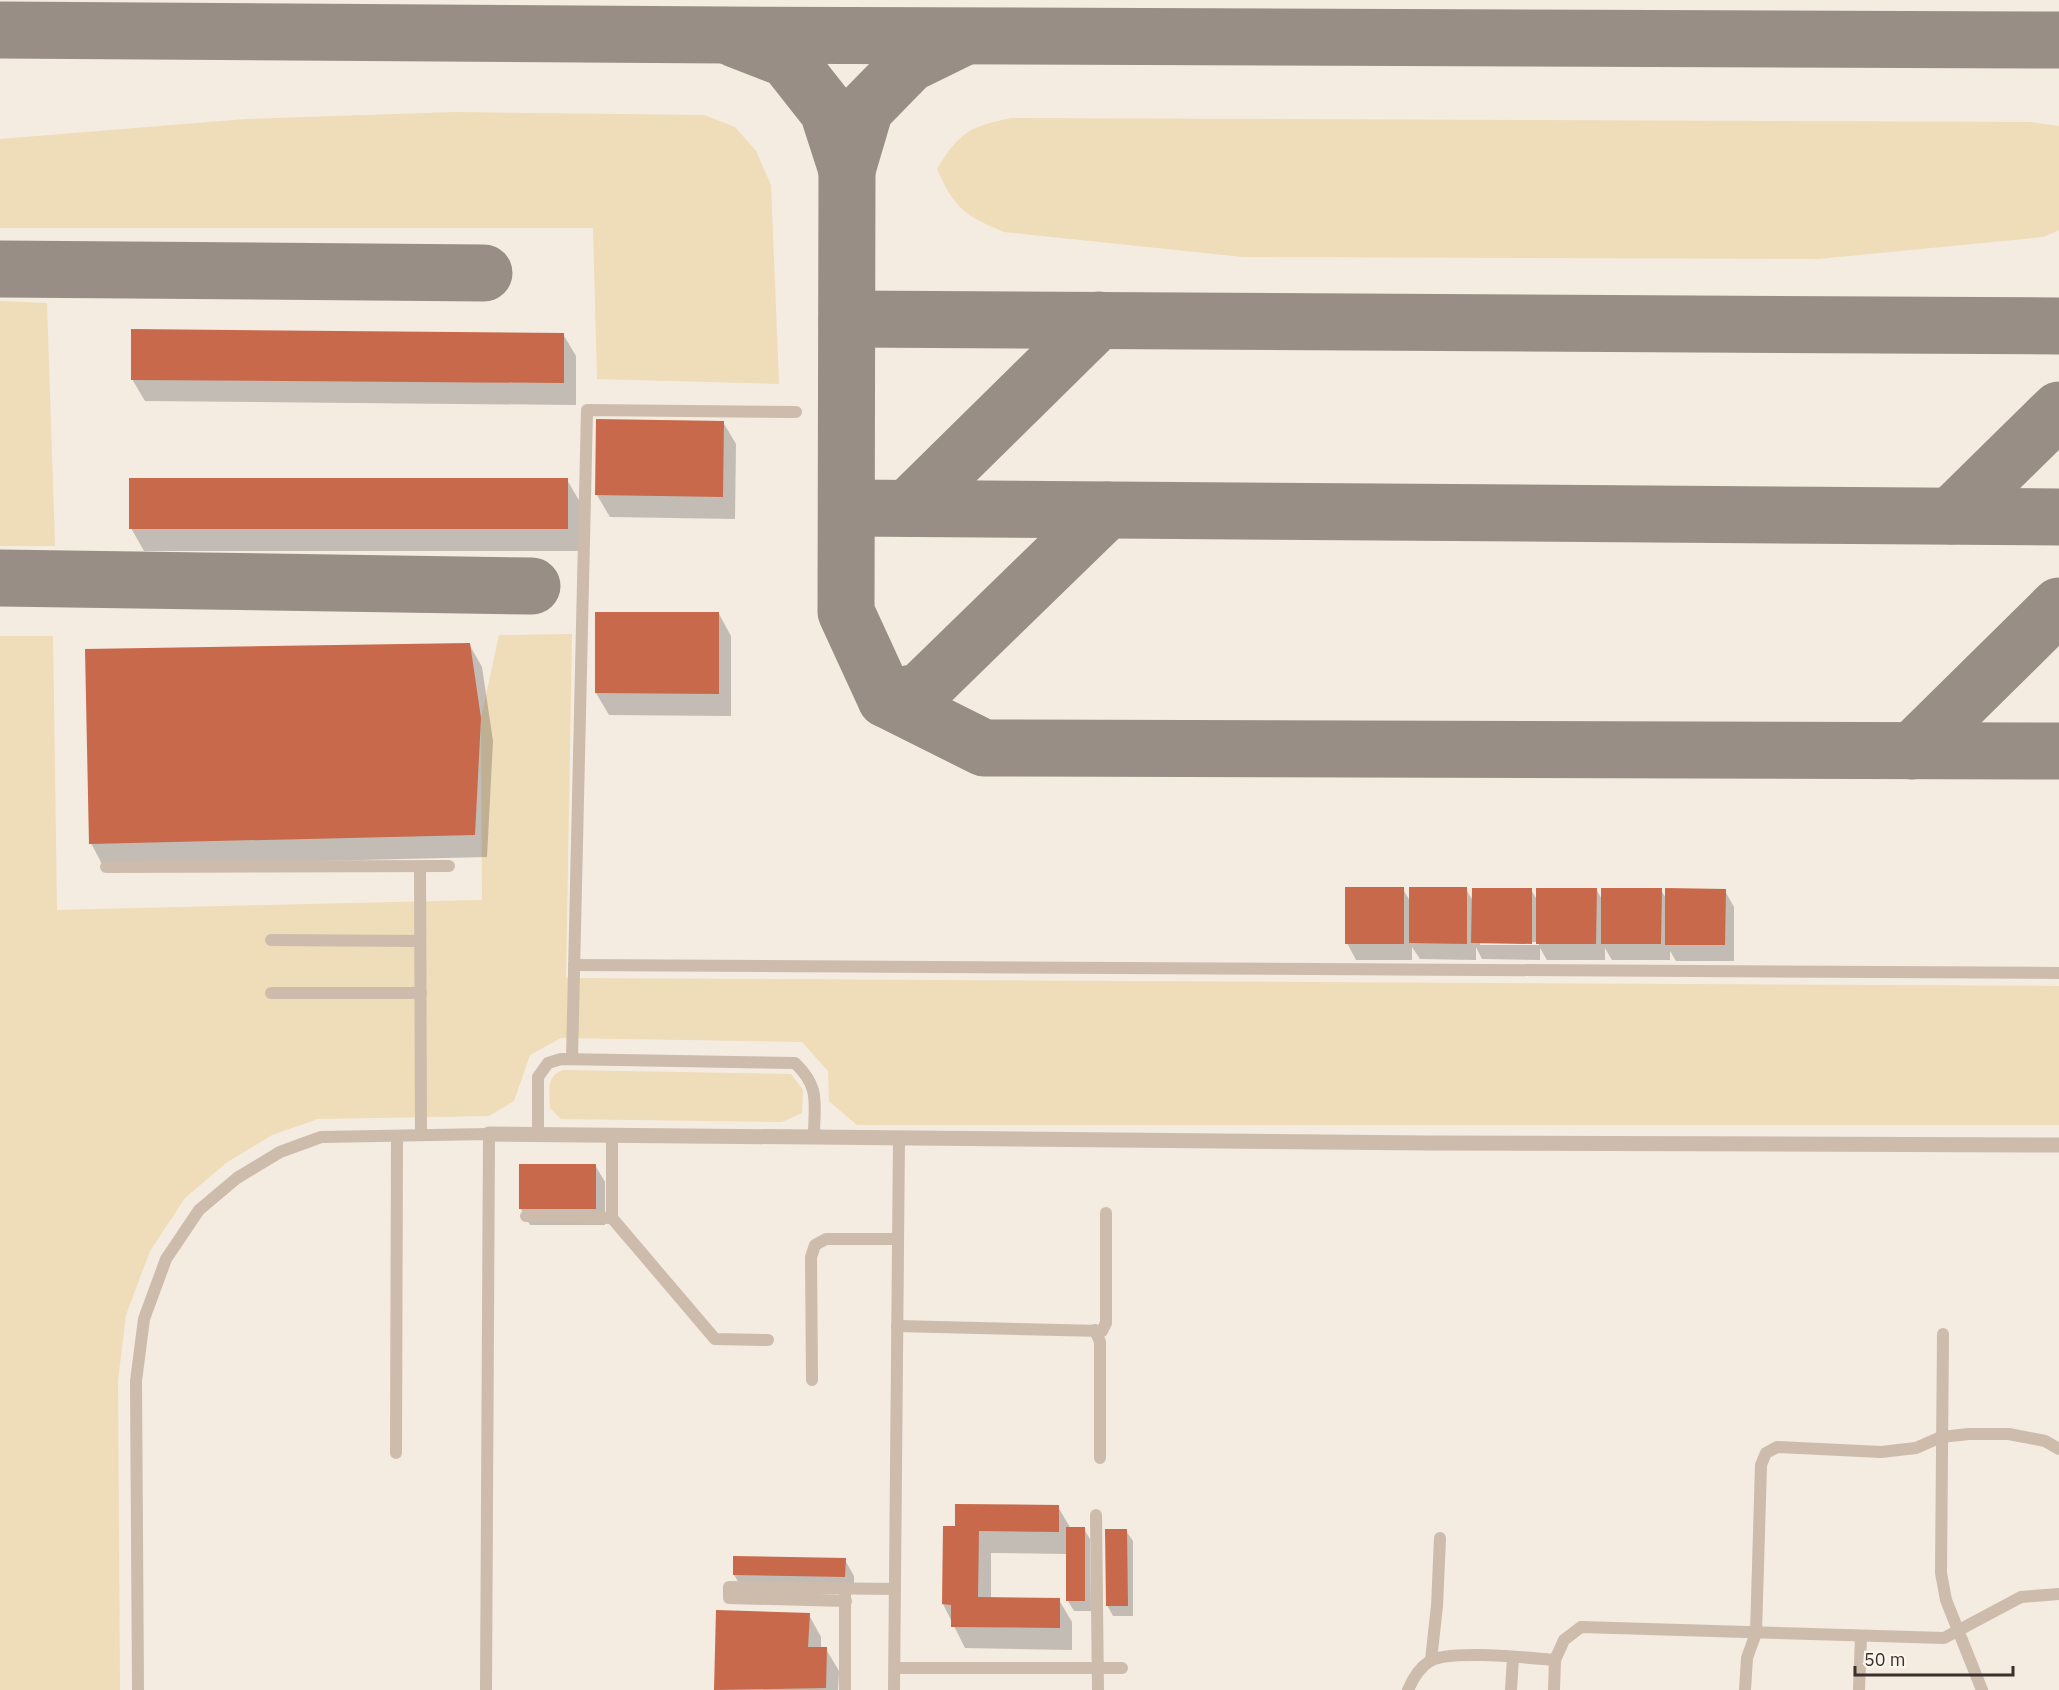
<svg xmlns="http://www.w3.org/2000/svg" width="2059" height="1690" viewBox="0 0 2059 1690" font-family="'IBM Plex Sans',sans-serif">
<rect width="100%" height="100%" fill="#f4ebe1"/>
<!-- sand -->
<g fill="#efdcb8">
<polygon points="456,112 704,115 735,127 756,151 771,185 779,384 597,379 593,228 0,228 0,139 246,119"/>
<path d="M1012,118l1018,4 29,4v104l-16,7 -225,22 -575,-2 -239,-25c-39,-16 -50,-24 -67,-63 22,-37 34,-43 75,-51z"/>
<polygon points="0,301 47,303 55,546 0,546"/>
<polygon points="572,634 566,978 2059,986 2059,1125 857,1125 829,1101 828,1071 802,1042 561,1038 530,1055 514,1101 489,1116 318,1119 272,1135 226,1163 185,1198 150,1251 126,1315 118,1380 120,1690 0,1690 0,636 53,636 57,910 482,900 481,718 499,635"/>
<path d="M563,1070l228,4 12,16 -1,23 -20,9 -221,-3 -11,-11c0,-16 -5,-32 13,-38z"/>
</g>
<!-- shadow -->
<g fill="#0003" fill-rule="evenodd">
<polygon points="563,334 576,356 576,405 145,401 132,379"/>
<polygon points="723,422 736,444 735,519 610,517 597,495"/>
<polygon points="567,480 580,502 580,551 144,551 131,528"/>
<polygon points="719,614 731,636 731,716 609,715 596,693"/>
<polygon points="469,644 482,667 493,741 487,857 103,866 91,843"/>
<path d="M1403,889l7,12 56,-12 7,12 58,-11 7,11 58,-12 7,12 58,-11 6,10 58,-9 9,16v54h-58l-6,-10v9h-58l-7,-12v12h-58l-7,-12v12l-58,-1 -6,-12v13l-56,-1 -8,-12v13h-56l-9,-17zM1480,942h59v3h-59z"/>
<polygon points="595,1165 605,1182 605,1225 530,1225 521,1209"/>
<polygon points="1058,1507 1071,1529 1084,1529 1090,1539 1091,1611 1074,1611 1068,1601 1068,1554 991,1553 991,1599 1059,1600 1072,1622 1072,1650 965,1648 943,1604 956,1528"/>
<polygon points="1126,1531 1133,1541 1133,1616 1113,1616 1107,1605"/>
<polygon points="845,1560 854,1576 854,1593 744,1591 734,1575"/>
<polygon points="718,1612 809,1615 821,1637 821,1649 826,1649 839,1671 838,1690 715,1690"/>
</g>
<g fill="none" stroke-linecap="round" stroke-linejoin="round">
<!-- taxiway -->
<g stroke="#988e86" stroke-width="57">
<polyline points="0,30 726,35 2059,40"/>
<polyline points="735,39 787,59 828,111 847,170 865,109 909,64 964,37"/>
<polyline points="847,170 846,612 886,699 984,748 2059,751"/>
<polyline points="0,269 484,273"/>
<polyline points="847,319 2059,326"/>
<polyline points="847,508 2059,517"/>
<polyline points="908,508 1099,320"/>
<polyline points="1951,516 2059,410"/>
<polyline points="0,578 532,586"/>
<polyline points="886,699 921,691 1107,510"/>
<polyline points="1912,751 2059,606"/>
</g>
</g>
<!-- building -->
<g fill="#c8694b">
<polygon points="131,329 564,333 564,383 131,380"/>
<polygon points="596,419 724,421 723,497 595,495"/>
<rect x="129" y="478" width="439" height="51"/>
<polygon points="595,612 719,612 719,694 595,693"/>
<polygon points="470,643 481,718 475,835 89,844 85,649"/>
<rect x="1345" y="887" width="59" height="57"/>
<polygon points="1409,887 1467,887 1467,944 1409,943"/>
<polygon points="1472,888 1532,888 1532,944 1471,943"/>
<polygon points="1536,888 1597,888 1596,944 1536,944"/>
<polygon points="1601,888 1662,888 1661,944 1601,944"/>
<polygon points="1665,888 1726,889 1725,945 1665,945"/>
<rect x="519" y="1164" width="77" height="45"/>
<polygon points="955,1504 1059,1505 1059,1532 979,1531 978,1597 1060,1598 1060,1628 951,1627 951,1605 942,1604 943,1526 955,1526"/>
<rect x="1066" y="1527" width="19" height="74"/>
<polygon points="1105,1529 1127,1529 1128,1606 1106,1606"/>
<polygon points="733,1556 846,1558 845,1577 733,1575"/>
<polygon points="716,1610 810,1613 808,1647 827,1647 826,1688 714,1690"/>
</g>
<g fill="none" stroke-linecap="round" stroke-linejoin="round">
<!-- lane -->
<g stroke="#cdbbac" stroke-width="12">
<polyline points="420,866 421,1135"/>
<polyline points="106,867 449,866"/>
<polyline points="271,940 420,941"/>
<polyline points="574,965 2059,973"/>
<polyline points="271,993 421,993"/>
<polyline points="572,1059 587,410 796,412"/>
<path d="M538,1133v-56l10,-14 13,-4 234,4c26,25 19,40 19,74"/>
<polyline points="526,1216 612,1218 715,1339 768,1340"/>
<polyline points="612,1218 612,1134"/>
<polyline points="897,1326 1102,1331 1106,1323 1106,1213"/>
<polyline points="1095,1330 1100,1342 1100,1458"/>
<polyline points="1943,1334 1941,1573 1946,1600 1982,1690"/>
<polyline points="812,1380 811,1257 815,1245 826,1239 898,1239"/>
<polyline points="396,1453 397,1136"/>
<polyline points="1096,1515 1098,1690"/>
<polyline points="846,1601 729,1598 729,1587 895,1589"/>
<polyline points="1431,1660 1437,1606 1440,1538"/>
<polyline points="895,1668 1122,1668"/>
<polyline points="138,1690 136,1381 144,1319 166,1259 199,1210 237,1178 280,1152 321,1137 489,1134 486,1690"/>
<polyline points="845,1690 845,1595"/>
<polyline points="894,1690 899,1138"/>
<path d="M1408,1690c5,-12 11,-22 22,-29 20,-12 99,-3 125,-1l9,-20 17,-13 363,11 77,-41 38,-3"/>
<polyline points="1511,1690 1513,1658"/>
<polyline points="1554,1690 1555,1660"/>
<polyline points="1745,1690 1747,1658 1756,1633 1761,1465 1766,1453 1777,1447 1881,1452 1916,1448 1941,1437 1969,1434 2009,1434 2045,1441 2059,1449"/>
<polyline points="1859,1690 1861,1637"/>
</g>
<!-- street -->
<polyline stroke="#cdbbac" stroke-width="15" points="489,1134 1428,1143 2059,1145"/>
</g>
<!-- scale -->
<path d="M1855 1666v9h158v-9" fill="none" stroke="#3b302b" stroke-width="3"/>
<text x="1864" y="1666" font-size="18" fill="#3b302b" stroke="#fbf5ee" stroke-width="4.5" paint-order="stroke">50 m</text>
</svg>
